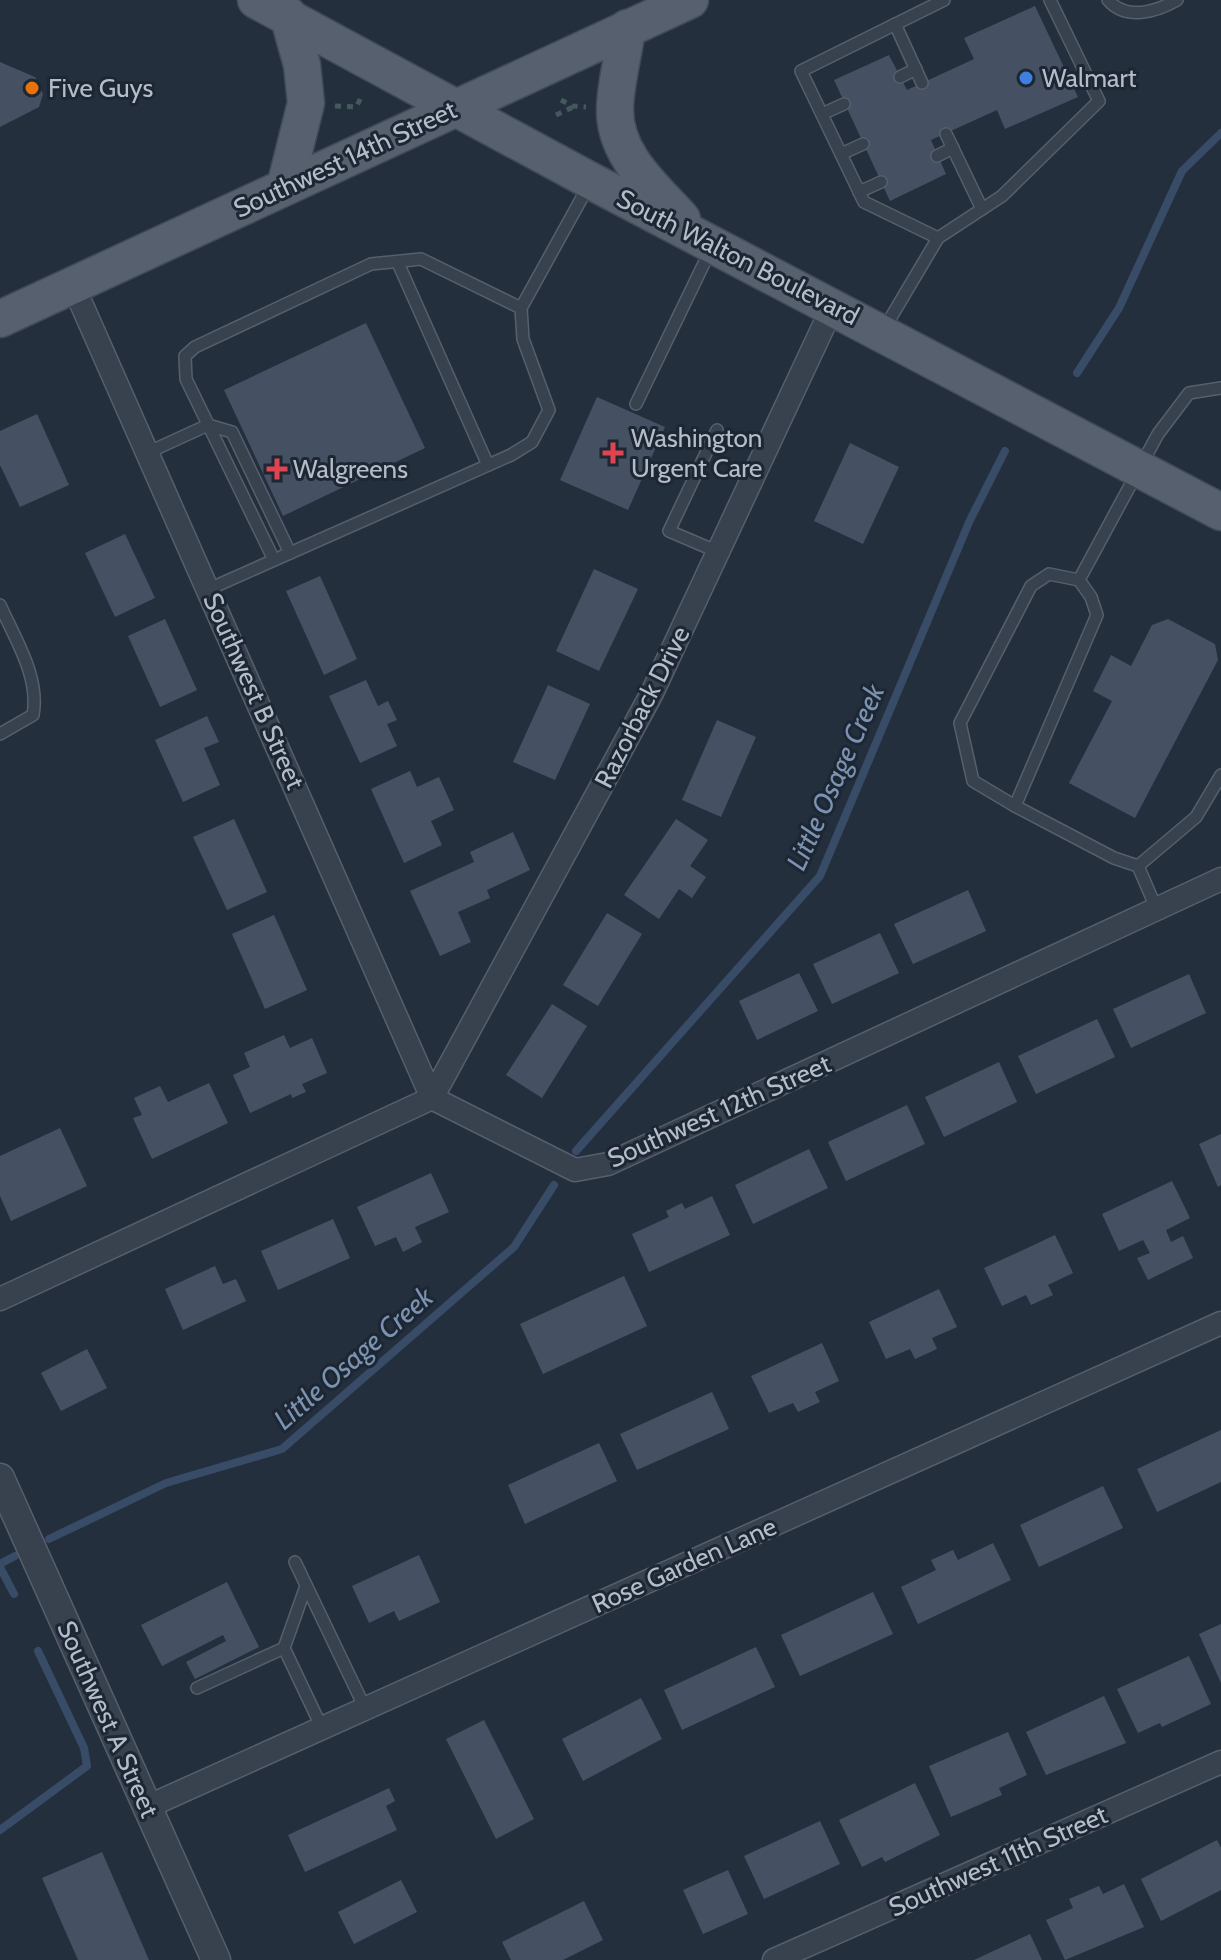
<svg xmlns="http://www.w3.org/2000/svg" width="1221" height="1960" viewBox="0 0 1221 1960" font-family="Cabin,sans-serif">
<rect width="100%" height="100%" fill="#242f3e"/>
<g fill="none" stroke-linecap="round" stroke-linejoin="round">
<!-- stream -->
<g stroke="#394c67" stroke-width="8">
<polyline points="1077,373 1119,308 1182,171 1221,133"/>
<polyline points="576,1151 820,876 970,520 1005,451"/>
<polyline points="49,1539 166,1483 282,1449 514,1247 554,1185"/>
<polyline points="0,1564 15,1556"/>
<polyline points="0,1567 14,1594"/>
<polyline points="0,1830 87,1766 84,1748 38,1651"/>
</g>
</g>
<!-- building -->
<g fill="#455162">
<polygon points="1035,6 1078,97 1005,129 997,110 931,140 946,174 890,201 834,80 889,55 907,90 974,59 964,38"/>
<polygon points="0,62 35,77 43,94 39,107 0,127"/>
<polygon points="366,323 425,448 283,516 224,390"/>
<polygon points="597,397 665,427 628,510 560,480"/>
<polygon points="37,414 69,485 20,507 0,465 0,431"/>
<polygon points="850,443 899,467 863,544 814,521"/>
<polygon points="125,534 155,598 115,617 85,553"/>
<polygon points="594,569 638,589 599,671 556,651"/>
<polygon points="320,576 357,659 324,675 286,591"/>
<polygon points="165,619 197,690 160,707 128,636"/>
<polygon points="1168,619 1215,644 1218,660 1135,818 1069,783 1112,701 1093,691 1111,655 1131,666 1152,625"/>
<polygon points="366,680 378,706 388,701 397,720 387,724 397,746 360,763 329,696"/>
<polygon points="548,685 590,704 555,780 513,762"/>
<polygon points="207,716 219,742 204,748 220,785 183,802 155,740"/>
<polygon points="717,720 756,737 721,817 682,800"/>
<polygon points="410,771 417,787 439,777 454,810 431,821 442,845 404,863 371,789"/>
<polygon points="234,819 267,892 227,910 193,837"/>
<polygon points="676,819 708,840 690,866 706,877 692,898 679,889 659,919 624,895"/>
<polygon points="513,832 530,870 487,890 490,898 458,912 471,942 440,956 410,891 474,862 470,852"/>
<polygon points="968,890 986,931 913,964 894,924"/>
<polygon points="607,913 642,934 598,1006 563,985"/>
<polygon points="274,915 307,990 265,1009 232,934"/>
<polygon points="880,933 899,973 832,1004 813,964"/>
<polygon points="799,973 818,1011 757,1040 739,1001"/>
<polygon points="1189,974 1206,1013 1131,1048 1113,1009"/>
<polygon points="552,1004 587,1026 542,1098 506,1075"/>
<polygon points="1097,1019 1115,1057 1036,1094 1018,1056"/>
<polygon points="284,1035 290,1048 312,1038 327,1073 302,1084 306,1092 292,1098 291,1094 250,1113 233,1075 250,1067 244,1053"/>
<polygon points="999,1062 1017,1102 944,1137 925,1097"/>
<polygon points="209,1083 228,1123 152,1159 133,1118 142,1115 134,1098 160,1086 168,1102"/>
<polygon points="907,1105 925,1144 846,1181 828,1142"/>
<polygon points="60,1128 87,1186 11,1221 0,1196 0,1156"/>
<polygon points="1221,1134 1221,1185 1218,1187 1199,1144"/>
<polygon points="809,1149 828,1188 753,1224 735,1185"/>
<polygon points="431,1173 449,1212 415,1227 422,1242 403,1252 396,1237 375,1246 357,1207"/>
<polygon points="1172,1181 1190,1218 1166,1230 1171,1242 1183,1236 1193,1258 1148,1280 1137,1258 1150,1253 1143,1240 1119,1251 1102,1214"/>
<polygon points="712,1196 730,1235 649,1272 632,1234 669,1217 666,1211 682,1203 685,1209"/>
<polygon points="333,1219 350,1258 278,1290 261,1251"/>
<polygon points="1055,1235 1073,1273 1048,1285 1053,1295 1031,1305 1026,1295 1002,1306 984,1268"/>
<polygon points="215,1266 223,1284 236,1279 246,1301 183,1330 165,1289"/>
<polygon points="624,1276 647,1326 543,1374 520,1324"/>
<polygon points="939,1289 957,1327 932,1338 937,1349 915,1359 910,1349 886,1359 869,1322"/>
<polygon points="822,1343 839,1381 815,1392 820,1402 798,1412 793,1403 769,1413 751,1376"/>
<polygon points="87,1349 107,1388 61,1411 41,1373"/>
<polygon points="712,1392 729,1429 637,1470 620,1434"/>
<polygon points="1221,1430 1221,1482 1157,1512 1137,1469"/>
<polygon points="599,1443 617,1481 525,1524 508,1485"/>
<polygon points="1103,1486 1123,1528 1039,1567 1020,1525"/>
<polygon points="993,1543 1011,1580 918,1624 901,1587 936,1570 931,1560 953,1550 958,1560"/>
<polygon points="419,1555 440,1602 399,1621 394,1611 369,1623 352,1586"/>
<polygon points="227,1582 259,1647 195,1679 186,1662 226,1641 223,1635 162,1666 141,1625"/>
<polygon points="873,1592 893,1634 800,1676 781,1635"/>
<polygon points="1221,1624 1221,1683 1199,1634"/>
<polygon points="756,1647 775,1687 682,1730 664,1690"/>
<polygon points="1189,1656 1211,1704 1162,1727 1160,1723 1138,1733 1117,1689"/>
<polygon points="1104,1696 1126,1743 1046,1775 1026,1732"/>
<polygon points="641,1698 662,1739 583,1781 562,1739"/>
<polygon points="484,1720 534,1819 496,1839 446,1739"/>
<polygon points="1008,1732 1027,1775 999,1788 1002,1795 951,1817 929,1766"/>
<polygon points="915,1783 940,1835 885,1862 882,1857 862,1867 839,1820"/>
<polygon points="389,1788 395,1801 386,1806 397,1830 305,1872 288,1835"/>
<polygon points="820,1821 840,1864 764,1899 744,1856"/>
<polygon points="1217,1840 1221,1848 1221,1890 1161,1921 1141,1879"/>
<polygon points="102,1852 149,1960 78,1960 42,1878"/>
<polygon points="728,1870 748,1914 703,1934 683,1890"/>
<polygon points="401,1880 417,1912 354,1944 338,1912"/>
<polygon points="1124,1884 1144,1927 1065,1960 1046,1920 1073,1908 1069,1899 1099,1886 1103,1894"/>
<polygon points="584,1901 603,1940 563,1960 511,1960 502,1942"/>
<polygon points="1030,1934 1042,1960 974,1960"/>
</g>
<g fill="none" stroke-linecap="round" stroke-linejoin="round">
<!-- service casing -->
<g stroke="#565f6c" stroke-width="14">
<g id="service">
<path d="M1108,0c18,21 48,12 69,0"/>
<polyline points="895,24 922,83"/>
<polyline points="900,77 916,69"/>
<polyline points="822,114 844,104"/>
<polyline points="946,134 982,209"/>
<polyline points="841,154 863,144"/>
<polyline points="937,156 953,148"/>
<polyline points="859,192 881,182"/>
<polyline points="938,238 864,202 801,71 944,0"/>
<polyline points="398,263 488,465"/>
<polyline points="884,329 938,238 1002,196 1099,101 1050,0"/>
<polyline points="636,404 710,251"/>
<polyline points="717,430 669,531 718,552"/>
<polyline points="149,452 208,425 232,432 290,553"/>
<polyline points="274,560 186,379 185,356 195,347 371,264 421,259 521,308"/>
<polyline points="209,589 511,455 532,442 549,410 523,339 521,308 589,185"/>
<path d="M0,605c15,34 40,72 33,110l-33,19"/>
<polyline points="1015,806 973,781 960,723 1031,586 1049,574 1079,580"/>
<polyline points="1138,866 1196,817 1221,775"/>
<polyline points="1157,910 1138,866 1114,858 1015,806 1097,615 1091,597 1079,580 1158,434 1189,393 1221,388"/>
<polyline points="295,1562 365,1708"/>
<polyline points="284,1648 306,1586"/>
<polyline points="197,1688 284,1648 322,1728"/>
</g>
</g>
<!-- minor casing -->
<g stroke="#565f6c" stroke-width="25">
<g id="minor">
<polyline points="73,285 432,1098"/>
<polyline points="432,1098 652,693 833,306"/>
<polyline points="0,1299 432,1098 575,1170 608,1164 1221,879"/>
<polyline points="147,1807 1221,1323"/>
<polyline points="774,1960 1221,1762"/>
</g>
</g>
<!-- tertiary casing -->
<g stroke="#565f6c" stroke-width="31">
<polyline id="tertiary" points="0,1478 216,1960"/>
</g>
<!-- primary casing -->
<g stroke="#414a57" stroke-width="39">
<g id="primary">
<polyline points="256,0 591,181 1221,512"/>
<path d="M627,28c-3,26 -12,57 -12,81 -1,46 39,79 67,110"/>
<polyline points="285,187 306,103 302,65 288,15"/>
<polyline points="0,319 690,0"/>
</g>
</g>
<!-- path -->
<g stroke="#44595c" stroke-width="5" stroke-dasharray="6 6" stroke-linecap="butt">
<polyline points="561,100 573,106 586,107"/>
<polyline points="335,106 356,107 361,98"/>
<polyline points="556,115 573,107"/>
</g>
<!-- service -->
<use href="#service" stroke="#38414e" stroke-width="11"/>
<!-- minor -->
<use href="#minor" stroke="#38414e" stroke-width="22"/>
<!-- tertiary -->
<use href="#tertiary" stroke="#38414e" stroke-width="28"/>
<!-- primary -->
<use href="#primary" stroke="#56606e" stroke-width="36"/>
</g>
<!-- markers -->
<circle fill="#3f7fe0" stroke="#1d2633" stroke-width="3" cx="1026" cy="78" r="8"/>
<circle fill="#e8710a" stroke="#1d2633" stroke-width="3" cx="32" cy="88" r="8"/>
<g fill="#e0444e" stroke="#1d2633" stroke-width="3">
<path d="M609 441h8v8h8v8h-8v8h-8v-8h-8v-8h8z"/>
<path d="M273 457h8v8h8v8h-8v8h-8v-8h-8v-8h8z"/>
</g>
<g text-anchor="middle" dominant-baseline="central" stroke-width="6" stroke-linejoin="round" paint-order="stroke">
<!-- poi labels -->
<g font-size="26" fill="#b4bcc9" stroke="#1d2633" text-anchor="start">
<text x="1042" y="78">Walmart</text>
<text x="48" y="88">Five Guys</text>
<text x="631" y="438">Washington<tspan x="631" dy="30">Urgent Care</tspan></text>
<text x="293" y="469">Walgreens</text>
</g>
<!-- street labels -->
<g font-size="26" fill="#b4bcc9" stroke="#1d2633">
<text transform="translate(345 159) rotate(-25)">Southwest 14th Street</text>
<text transform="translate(738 257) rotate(27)">South Walton Boulevard</text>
<text transform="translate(254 691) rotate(66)">Southwest B Street</text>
<text transform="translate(642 707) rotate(-63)">Razorback Drive</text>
<text transform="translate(719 1111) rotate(-24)">Southwest 12th Street</text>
<text transform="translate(684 1565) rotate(-24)">Rose Garden Lane</text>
<text transform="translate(108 1719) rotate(66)">Southwest A Street</text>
<text transform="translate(998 1861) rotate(-24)">Southwest 11th Street</text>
</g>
<!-- water labels -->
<g font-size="28" font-style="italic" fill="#7c92b1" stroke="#1d2633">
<text transform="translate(835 777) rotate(-66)">Little Osage Creek</text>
<text transform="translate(353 1358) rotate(-41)">Little Osage Creek</text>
</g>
</g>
</svg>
